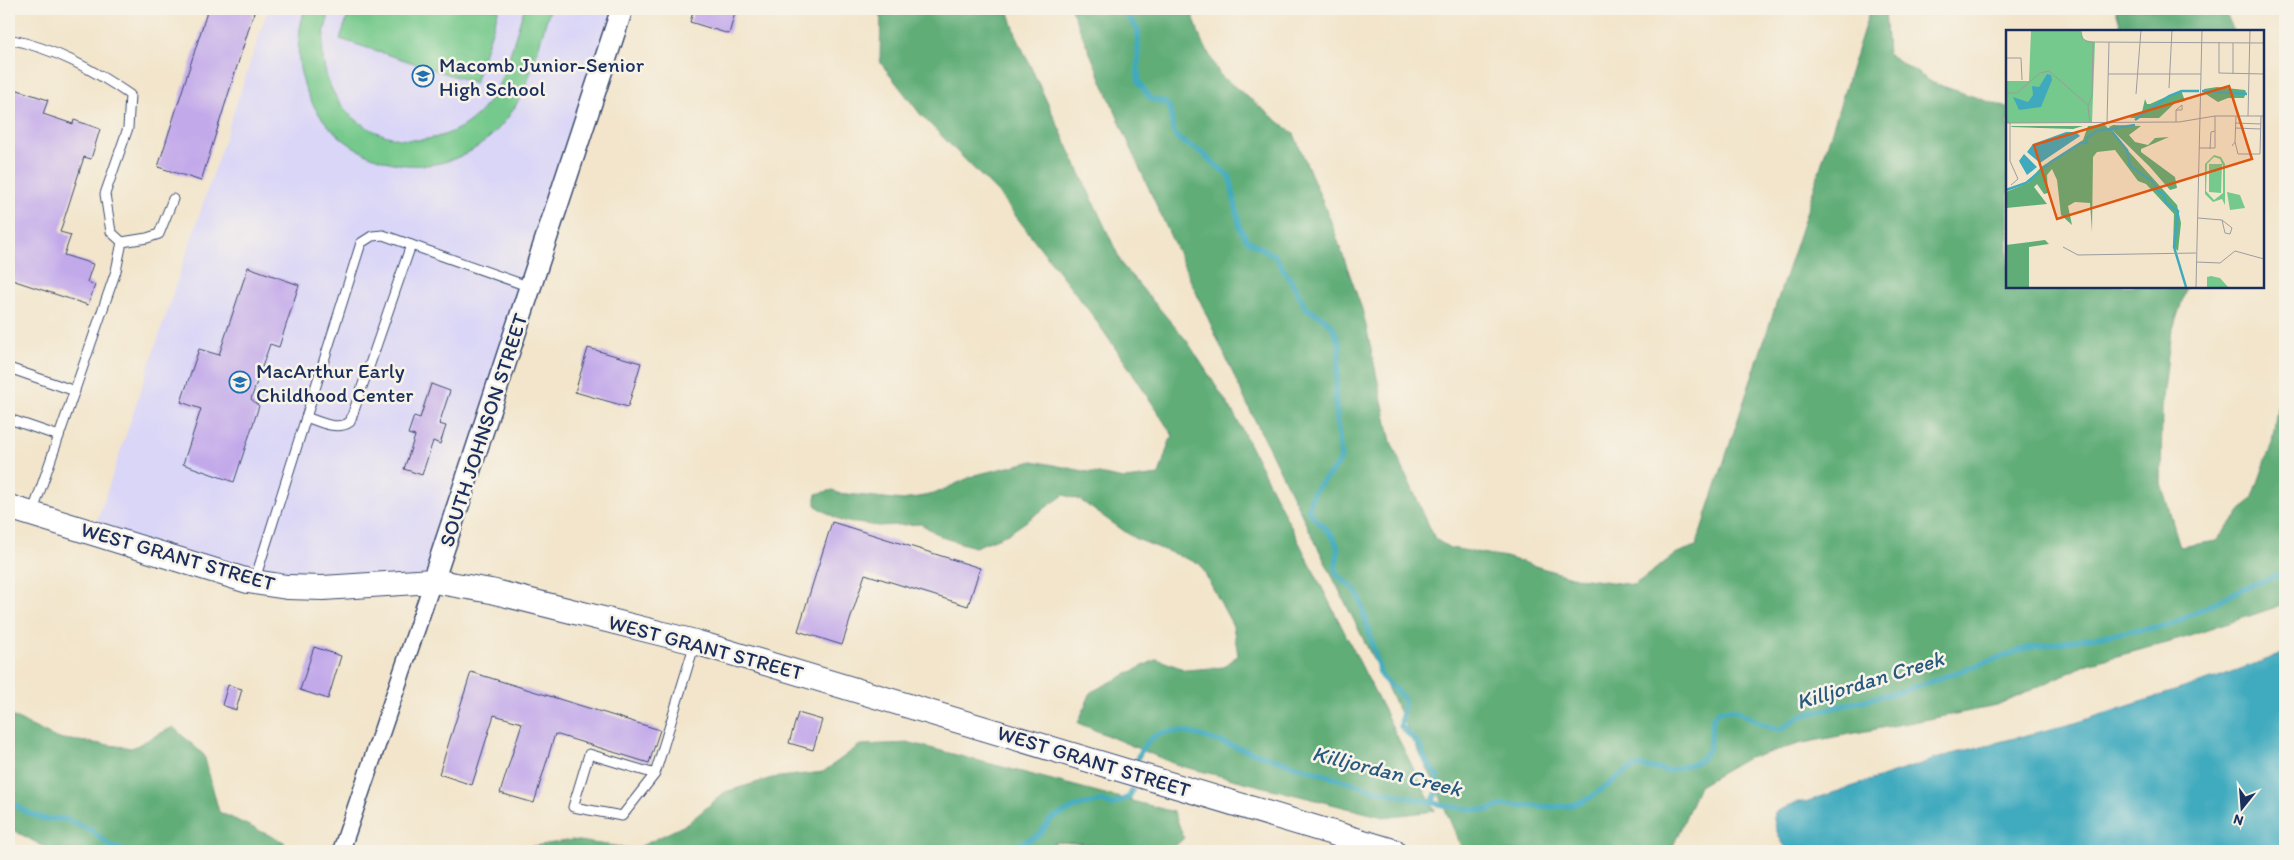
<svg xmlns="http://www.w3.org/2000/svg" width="2294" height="860" viewBox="0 0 2294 860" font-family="Itim,sans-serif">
<rect width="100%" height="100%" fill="#f7f3e8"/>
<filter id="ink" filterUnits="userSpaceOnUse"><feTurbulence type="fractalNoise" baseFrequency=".02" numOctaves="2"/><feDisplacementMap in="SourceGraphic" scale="10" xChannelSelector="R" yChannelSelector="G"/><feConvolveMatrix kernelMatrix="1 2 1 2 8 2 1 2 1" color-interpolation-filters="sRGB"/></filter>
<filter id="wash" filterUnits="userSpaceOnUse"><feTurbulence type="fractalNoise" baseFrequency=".0096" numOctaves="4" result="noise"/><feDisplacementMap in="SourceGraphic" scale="20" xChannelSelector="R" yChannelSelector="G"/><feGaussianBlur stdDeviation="1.12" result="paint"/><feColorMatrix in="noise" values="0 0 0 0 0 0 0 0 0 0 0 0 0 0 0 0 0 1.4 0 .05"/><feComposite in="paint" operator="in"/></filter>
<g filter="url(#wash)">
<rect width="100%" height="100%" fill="#f2e5cb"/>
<!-- built -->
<polygon fill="#dad6f7" points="268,9 622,9 433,581 323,588 93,533"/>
<!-- green -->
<g fill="#76c98c" stroke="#487c75">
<path d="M305,9h26c-6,18 -11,36 -7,56 14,78 114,102 163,39 19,-24 27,-66 37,-95h26c-12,36 -20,82 -45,112 -81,102 -241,13 -200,-112z"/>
<polygon points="350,9 499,9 475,83 340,39"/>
</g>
<!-- forest -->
<g fill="#60ad78" stroke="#3e6e6b">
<polygon points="881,9 1008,9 1016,35 1123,266 1187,341 1234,414 1435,811 1383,817 1177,765 1078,723 1091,692 1157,659 1186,670 1224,667 1238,655 1233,626 1200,564 1134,538 1080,500 1064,495 1008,534 975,547 944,538 921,524 878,526 841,521 816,506 816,494 833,490 838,493 903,500 934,494 975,475 1033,461 1124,479 1159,475 1169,442 1173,436 1136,378 1090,312 998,193 921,115 880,62"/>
<polygon points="1071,9 1191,9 1200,37 1220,75 1294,134 1330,219 1363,312 1391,442 1435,539 1450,548 1506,557 1571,577 1634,585 1677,553 1696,546 1803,223 1870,9 1885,9 1888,54 1933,83 2008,108 2008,286 2187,286 2170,338 2162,408 2161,483 2180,547 2216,541 2253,497 2272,443 2280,389 2285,375 2285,604 2181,639 2087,664 1997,706 1803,743 1746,759 1699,786 1671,851 1476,851 1461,847 1434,782 1247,404 1140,169"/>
<polygon points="2116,9 2224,9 2234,31 2122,31"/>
<polygon points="9,715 56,738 132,748 173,727 204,755 219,812 284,842 288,851 52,851 9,828"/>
<polygon points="911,743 1174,812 1184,838 1170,851 1142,851 1103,845 1057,842 1039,851 527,851 528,847 572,840 635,849 687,824 725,792 772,778 823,772 860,745"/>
</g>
<!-- water -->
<path fill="#3faabe" stroke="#2d6c8e" d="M2285,653v198h-496c-9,-9 -16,-25 -15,-38l23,-11h8l146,-48 124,-31 143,-46z"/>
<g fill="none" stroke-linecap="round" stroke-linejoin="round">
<!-- stream -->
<g stroke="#3faabe" stroke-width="5.5">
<path d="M1123,9l15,21v46l1,7 12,16 13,3 6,5 3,23 4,8 25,15 28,24 10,51 7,12 28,16 21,33 10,19 16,9 11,10 7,19 -5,52 6,60c-4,13 -21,23 -28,35 -2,5 -3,12 -5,16 7,13 20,19 26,30 9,15 -2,27 3,35 6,8 16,11 22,22l22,80 23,23 -3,27 19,20 5,14 12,16 2,12 -7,14"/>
<path d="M1137,759c13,-30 33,-31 61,-24l169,53 81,18 28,4h13l14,-5 51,2 18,-2 18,-7 38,-28 12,-4 29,5 30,-10 10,-12 4,-31 7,-8h15l29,15 13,4h5l18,-13 106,-26 121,-42 144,-23 69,-35 45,-18"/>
<polyline points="9,799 22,810 44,819 65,819 91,830 110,846 124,851"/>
<polyline points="1005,851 1039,835 1051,819 1078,806 1102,801 1112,805 1129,797 1132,791"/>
</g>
</g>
<g id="blocks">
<!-- building -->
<g fill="#c2a9ea">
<polygon points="208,9 255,9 201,181 158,167"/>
<polygon points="694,9 736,9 729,34 690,22"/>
<polygon points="9,87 48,100 43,114 73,124 74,120 100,129 91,159 84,157 60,232 71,235 64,255 93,264 87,282 95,285 88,305 9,279"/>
<polygon points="248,267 299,285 279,347 270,344 251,399 259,406 234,482 183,464 201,409 181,402 199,349 219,355"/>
<polygon points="588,348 641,363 628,407 575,392"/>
<polygon points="431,384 450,391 439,424 446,426 440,444 433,441 422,475 404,469 415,436 408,434 414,416 420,418"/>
<polygon points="832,522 980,568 968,606 865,574 842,645 798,631"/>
<polygon points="314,647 341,656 328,699 300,690"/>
<polygon points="471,672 660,730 649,763 555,734 534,803 500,793 522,723 494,715 472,785 439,774"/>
<polygon points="228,685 242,689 236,710 222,705"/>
<polygon points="798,713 822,720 813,750 789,743"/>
</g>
</g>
</g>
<g filter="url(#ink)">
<use href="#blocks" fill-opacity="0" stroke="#3b4a6e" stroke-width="1"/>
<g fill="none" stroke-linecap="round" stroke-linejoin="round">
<!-- service casing -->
<g stroke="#3b4a6e" stroke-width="11">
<g id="service">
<path d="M9,39c46,10 82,29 121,56l-2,33 -23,66 6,38 11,10"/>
<polyline points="9,368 75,391"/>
<path d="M306,417c14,5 31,14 44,5l61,-177"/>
<polyline points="9,419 59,436"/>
<polyline points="32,514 116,271 122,242 147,238 159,234 173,199"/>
<polyline points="257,582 256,576 361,243 372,236 383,235 530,287"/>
<polyline points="655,774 589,754 573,807 622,816 655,774 695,643"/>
</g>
</g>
<!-- minor casing -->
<g stroke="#3b4a6e" stroke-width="19">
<polyline id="minor" points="341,851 433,581"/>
</g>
<!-- tertiary casing -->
<g stroke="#3b4a6e" stroke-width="24">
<polyline id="tertiary" points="433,581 622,9"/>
</g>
<!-- secondary casing -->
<g stroke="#3b4a6e" stroke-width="26">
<polyline id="secondary" points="9,507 248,581 287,587 323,588 433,581 491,591 695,642 1393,851"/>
</g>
<!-- service -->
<use href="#service" stroke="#fff" stroke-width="9"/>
<!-- minor -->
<use href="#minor" stroke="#fff" stroke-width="16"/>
<!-- tertiary -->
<use href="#tertiary" stroke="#fff" stroke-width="21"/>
<!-- secondary -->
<use href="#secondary" stroke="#fff" stroke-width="24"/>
</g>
</g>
<!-- icons -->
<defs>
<g id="school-ring" transform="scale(1.125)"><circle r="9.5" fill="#f7f3e8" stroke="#1f6fb2" stroke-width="1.5"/><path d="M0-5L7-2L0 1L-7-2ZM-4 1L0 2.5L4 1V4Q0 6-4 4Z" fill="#1f6fb2"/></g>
</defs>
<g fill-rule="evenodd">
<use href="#school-ring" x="423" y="76"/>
<use href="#school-ring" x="240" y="382"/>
</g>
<g text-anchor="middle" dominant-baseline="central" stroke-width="5" stroke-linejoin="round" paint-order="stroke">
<!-- poi labels -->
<g font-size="21" fill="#1b2f5e" stroke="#f7f3e8" text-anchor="start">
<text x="439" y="64">Macomb Junior-Senior<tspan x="439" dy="24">High School</tspan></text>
<text x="256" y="370">MacArthur Early<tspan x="256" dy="24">Childhood Center</tspan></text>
</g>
<!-- street labels -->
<g font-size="21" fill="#1b2f5e" stroke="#f7f3e8">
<text transform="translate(483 430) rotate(-72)">SOUTH JOHNSON STREET</text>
<text transform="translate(178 556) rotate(16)">WEST GRANT STREET</text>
<text transform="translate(706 647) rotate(15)">WEST GRANT STREET</text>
<text transform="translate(1094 761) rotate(17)">WEST GRANT STREET</text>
</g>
<!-- water labels -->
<g font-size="22" font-style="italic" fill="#285a80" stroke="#f7f3e8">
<text transform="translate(1870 680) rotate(-17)">Killjordan Creek</text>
<text transform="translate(1387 771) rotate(14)">Killjordan Creek</text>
</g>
</g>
<!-- overview -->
<g transform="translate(2006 30)">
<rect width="258" height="258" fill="#f2e5cb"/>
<path d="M25,0h49l4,10 11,2 -3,81h-86v-42h23zM208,125l7,2 4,7v41l-3,-6 -9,3 -8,-8v-30zM208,127l6,2 3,7v27l-9,7 -8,-9 1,-27zM203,134h13l-1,29 -12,-1zM221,162l13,3 5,13 -15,2zM205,246l9,2 8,9h-21v-10z" fill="#76c98c" fill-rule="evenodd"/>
<path d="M211,57l28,3 1,2 -2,6h-16l-10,4 -14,-9v-4zM175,60l4,11 -10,2 -16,15h-30l13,-6 3,-13 2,5h3zM99,95l72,80 4,18 -3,28 -5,-5 1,-32 -28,-30 -8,-3 -23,-31 -18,2 -4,5 -1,75 -2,-29 -15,-1 -7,4 4,19 -11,-10 -4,-35 -5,-11 -5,6 1,18 -4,1 -7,-10 -3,3 13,17 -41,4v-16l22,-9 13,-16 42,-27 5,-14zM107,95l28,1 -12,9 6,7 13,3 7,-7 14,-1 -28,12v3l34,25 2,11 -7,2 -21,-24 -40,-39zM77,96l-10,3 -62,-2 1,-1zM39,210l4,4 -20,3v40h-23v-42z" fill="#60ad78"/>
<path d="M41,44l4,1 1,5 -11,27 -22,3 -6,-13 15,5 5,-7 -1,-9 7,1zM60,102h10l4,4 -40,27 -13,-11 6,-8zM18,124l13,13 -10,8 -8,-14z" fill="#3faabe"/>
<path fill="none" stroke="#3faabe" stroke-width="2.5" d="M196,61l45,3M129,90l34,-24 13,-5h17M103,98l18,22 3,16 23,16 5,9 6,4 2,8 12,8 -4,36 12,40M0,160l20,-7 25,-21 30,-19h6v-5l10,-7 38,-6"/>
<path fill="none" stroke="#9c9c9f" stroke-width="1" d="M75,0l1,8 6,4 176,1M213,12v31l45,1M0,28h15l1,22M102,44h93M227,44v-31M163,58l3,-58M0,63h11l23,-20 9,-2 39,34M130,64l5,-64M242,86l2,-86M170,92v-12l6,-5v5h-6M0,93l173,-1 36,-6h49M4,93v38l8,18 -7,6M84,93l-2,-16 4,-12 1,-53M101,93l2,-81M229,93l26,1M229,98l26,1M229,112l3,12h22l1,-38M226,116l3,-4 1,-26M193,118h16v-32M204,119l1,-17 4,-1M192,188l24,2M216,190l10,8 -2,6 -5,-1zM57,217l15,8 118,-2M190,232l24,1 15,-12 29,8M190,257l6,-257"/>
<path fill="#de5710" fill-opacity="0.15" stroke="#de5710" stroke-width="2.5" d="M223,56l23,73 -195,60 -23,-74z"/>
<rect width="258" height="258" fill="none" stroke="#1b2f5e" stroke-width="2.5"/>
</g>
<!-- margin -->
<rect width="2294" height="860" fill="none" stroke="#f7f3e8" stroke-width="30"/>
<!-- north arrow -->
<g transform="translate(2242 808) rotate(197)" stroke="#f7f3e8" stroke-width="4" paint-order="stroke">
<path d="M0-4L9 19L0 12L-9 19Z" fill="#1b2f5e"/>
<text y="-8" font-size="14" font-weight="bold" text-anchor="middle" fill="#1b2f5e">N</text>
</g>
</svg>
